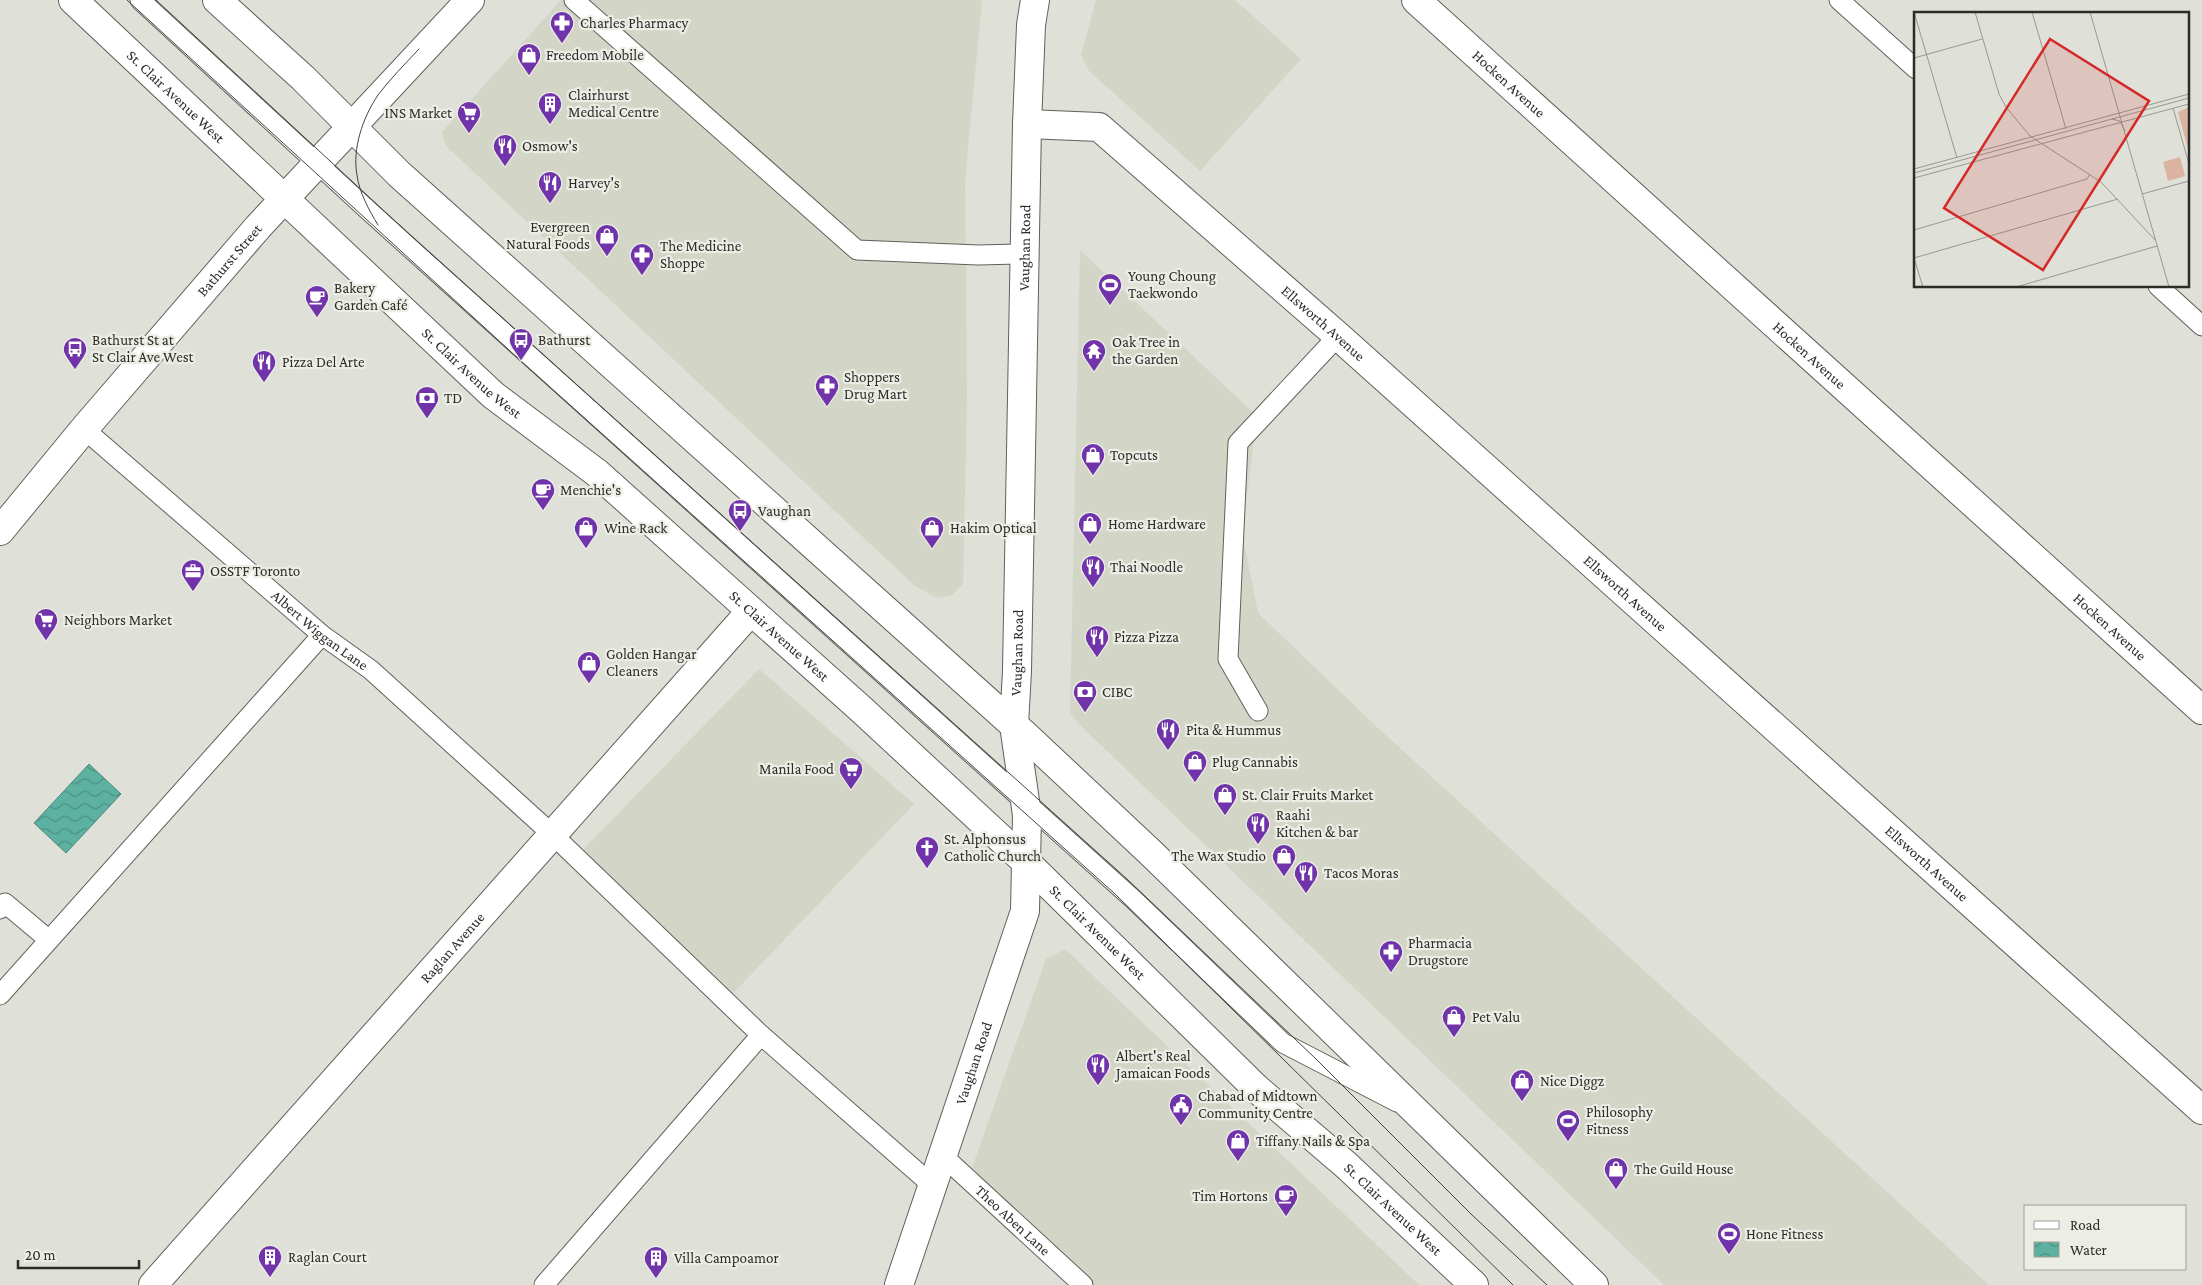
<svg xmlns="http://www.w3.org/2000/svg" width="2202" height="1285" viewBox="0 0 2202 1285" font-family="'Crimson Pro',serif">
<defs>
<pattern id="water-waves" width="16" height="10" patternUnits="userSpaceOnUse" patternTransform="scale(1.25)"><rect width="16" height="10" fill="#5cb1a1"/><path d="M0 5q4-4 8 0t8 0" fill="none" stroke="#4c9083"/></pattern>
</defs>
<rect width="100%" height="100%" fill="#dfe0d8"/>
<!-- built -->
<g fill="#d3d5c6">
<polygon points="561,0 982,0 965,180 967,395 963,584 951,596 937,598 915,586 445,145 442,132"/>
<polygon points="1096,0 1235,0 1301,59 1200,171 1089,71 1081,55"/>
<polygon points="1080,250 1257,416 1242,533 1258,613 1377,727 1989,1285 1664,1285 1082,727 1070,713"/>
<polygon points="759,669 914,804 721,1006 570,863"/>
<polygon points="1065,949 1419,1285 1087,1285 968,1179 1046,959"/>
</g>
<!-- water -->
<polygon fill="url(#water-waves)" stroke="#4e897d" points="89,764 121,794 66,853 34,823"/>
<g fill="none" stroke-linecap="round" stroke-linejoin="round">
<!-- lane casing -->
<g stroke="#60615a" stroke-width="21">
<g id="lane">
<polyline points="140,0 370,212 1134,900 1283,1043 1397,1102"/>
<polyline points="574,0 857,250 978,255 1023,254"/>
<polyline points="1839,0 1916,69"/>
<polyline points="2158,286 2202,326"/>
<path id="s1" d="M84,429l238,206 49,35 182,165 208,200 171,150"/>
<polyline points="1258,711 1228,659 1238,443 1338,336"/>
<polyline points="0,909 5,903 49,940"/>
<polyline points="0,995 322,635"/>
<path id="s2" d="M943,1156l140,129"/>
<polyline points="544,1285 761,1035"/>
</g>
</g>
<!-- street casing -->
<g stroke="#60615a" stroke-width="30">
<g id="street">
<path id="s3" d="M1416,0l786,710"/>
<path id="s4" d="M1027,124l72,3 239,209 864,774"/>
<path id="s5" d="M153,1285l598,-674"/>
</g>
</g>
<!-- secondary casing -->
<g stroke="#60615a" stroke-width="30">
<g id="secondary">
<path id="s6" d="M73,0l420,395 104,78 265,237 165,153 229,225 90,77 128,120"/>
<polyline points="217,0 303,78 399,174 1025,735 1151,853 1594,1285"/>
<path id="s7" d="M0,531l84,-102 174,-202 212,-227"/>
<path id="s8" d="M899,1285l126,-374 2,-96 -13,-90 3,-54 10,-547 4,-99 4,-25"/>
</g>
</g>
<!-- lane -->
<use href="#lane" stroke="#fff" stroke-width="19"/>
<!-- street -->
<use href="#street" stroke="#fff" stroke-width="28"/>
<!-- secondary -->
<use href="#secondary" stroke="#fff" stroke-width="28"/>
<!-- tram -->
<g stroke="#434340" stroke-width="1">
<polyline points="127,0 521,361 1114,893 1513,1285"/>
<polyline points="156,0 410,235 1127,879 1316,1059 1471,1214 1547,1285"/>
<path d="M378,225c-9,-15 -19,-33 -21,-50 -5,-26 6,-58 21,-80 12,-16 27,-31 41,-46"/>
</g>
</g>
<!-- icons -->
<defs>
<g id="pharmacy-pin" transform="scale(1.25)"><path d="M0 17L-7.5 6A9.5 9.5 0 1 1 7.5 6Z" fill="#7033a9" stroke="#ecede5"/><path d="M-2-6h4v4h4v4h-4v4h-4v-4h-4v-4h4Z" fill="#fff"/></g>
<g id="shop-pin" transform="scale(1.25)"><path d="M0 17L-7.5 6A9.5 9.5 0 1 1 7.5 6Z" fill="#7033a9" stroke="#ecede5"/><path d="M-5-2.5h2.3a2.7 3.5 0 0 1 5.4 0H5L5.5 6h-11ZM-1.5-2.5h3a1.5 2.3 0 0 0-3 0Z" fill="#fff"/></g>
<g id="building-pin" transform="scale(1.25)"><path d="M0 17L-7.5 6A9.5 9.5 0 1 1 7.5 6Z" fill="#7033a9" stroke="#ecede5"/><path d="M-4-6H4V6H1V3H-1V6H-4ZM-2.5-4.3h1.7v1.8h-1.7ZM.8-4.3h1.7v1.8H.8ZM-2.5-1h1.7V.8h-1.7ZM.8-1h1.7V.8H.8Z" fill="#fff"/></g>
<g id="supermarket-pin" transform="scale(1.25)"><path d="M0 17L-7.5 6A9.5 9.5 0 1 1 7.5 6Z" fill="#7033a9" stroke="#ecede5"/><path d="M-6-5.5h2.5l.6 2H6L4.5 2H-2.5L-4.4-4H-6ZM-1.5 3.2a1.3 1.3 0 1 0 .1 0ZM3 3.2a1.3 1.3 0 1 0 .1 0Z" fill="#fff"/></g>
<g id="restaurant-pin" transform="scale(1.25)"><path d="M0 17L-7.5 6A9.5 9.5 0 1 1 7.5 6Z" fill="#7033a9" stroke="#ecede5"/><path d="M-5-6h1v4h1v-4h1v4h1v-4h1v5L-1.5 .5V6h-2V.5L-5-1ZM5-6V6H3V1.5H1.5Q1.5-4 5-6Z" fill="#fff"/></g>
<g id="stadium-pin" transform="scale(1.25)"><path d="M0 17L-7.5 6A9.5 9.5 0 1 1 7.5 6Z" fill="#7033a9" stroke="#ecede5"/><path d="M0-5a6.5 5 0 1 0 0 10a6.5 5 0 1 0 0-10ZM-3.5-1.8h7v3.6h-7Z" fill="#fff"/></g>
<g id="cafe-pin" transform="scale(1.25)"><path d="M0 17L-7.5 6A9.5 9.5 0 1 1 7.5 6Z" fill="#7033a9" stroke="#ecede5"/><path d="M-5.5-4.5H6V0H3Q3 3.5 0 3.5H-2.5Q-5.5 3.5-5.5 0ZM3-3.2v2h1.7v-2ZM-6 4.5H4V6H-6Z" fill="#fff"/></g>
<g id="bus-pin" transform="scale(1.25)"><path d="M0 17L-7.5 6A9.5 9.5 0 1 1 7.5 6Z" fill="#7033a9" stroke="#ecede5"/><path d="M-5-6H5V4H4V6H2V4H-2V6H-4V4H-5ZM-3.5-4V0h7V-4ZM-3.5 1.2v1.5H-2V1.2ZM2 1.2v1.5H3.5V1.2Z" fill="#fff"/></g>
<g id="temple-pin" transform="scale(1.25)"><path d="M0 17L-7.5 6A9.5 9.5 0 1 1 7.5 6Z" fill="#7033a9" stroke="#ecede5"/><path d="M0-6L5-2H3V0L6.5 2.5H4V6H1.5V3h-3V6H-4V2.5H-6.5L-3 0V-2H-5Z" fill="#fff"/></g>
<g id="bank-pin" transform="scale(1.25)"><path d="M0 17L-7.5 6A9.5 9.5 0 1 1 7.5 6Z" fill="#7033a9" stroke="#ecede5"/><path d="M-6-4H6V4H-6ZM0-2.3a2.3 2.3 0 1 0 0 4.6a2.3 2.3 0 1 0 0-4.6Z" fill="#fff"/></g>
<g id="office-pin" transform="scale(1.25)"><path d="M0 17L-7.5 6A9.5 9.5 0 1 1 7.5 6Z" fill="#7033a9" stroke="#ecede5"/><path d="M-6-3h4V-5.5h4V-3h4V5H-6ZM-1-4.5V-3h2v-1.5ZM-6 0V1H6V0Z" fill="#fff"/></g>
<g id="church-pin" transform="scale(1.25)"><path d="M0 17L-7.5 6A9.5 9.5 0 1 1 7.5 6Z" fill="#7033a9" stroke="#ecede5"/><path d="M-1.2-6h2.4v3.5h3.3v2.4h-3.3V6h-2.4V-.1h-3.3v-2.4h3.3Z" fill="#fff"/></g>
<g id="civic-pin" transform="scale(1.25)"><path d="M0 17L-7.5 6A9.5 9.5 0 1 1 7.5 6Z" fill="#7033a9" stroke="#ecede5"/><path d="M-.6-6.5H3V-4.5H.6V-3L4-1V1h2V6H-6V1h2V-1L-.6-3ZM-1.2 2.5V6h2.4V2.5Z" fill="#fff"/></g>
</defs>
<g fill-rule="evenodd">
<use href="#pharmacy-pin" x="562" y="23"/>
<use href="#shop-pin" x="529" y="55"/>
<use href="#building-pin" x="550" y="104"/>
<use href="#supermarket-pin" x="469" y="113"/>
<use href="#restaurant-pin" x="505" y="146"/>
<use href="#restaurant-pin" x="550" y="183"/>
<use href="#shop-pin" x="607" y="236"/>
<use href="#pharmacy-pin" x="642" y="255"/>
<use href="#stadium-pin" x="1110" y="285"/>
<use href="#cafe-pin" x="317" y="297"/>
<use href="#bus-pin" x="521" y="340"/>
<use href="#bus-pin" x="75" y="349"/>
<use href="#temple-pin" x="1094" y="351"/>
<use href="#restaurant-pin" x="264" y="362"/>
<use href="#pharmacy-pin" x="827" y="386"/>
<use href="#bank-pin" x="427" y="398"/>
<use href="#shop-pin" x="1093" y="455"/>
<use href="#cafe-pin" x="543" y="490"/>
<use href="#bus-pin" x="740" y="511"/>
<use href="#shop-pin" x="1090" y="524"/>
<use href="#shop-pin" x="586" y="528"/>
<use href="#shop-pin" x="932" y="528"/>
<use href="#restaurant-pin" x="1093" y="567"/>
<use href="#office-pin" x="193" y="571"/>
<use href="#supermarket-pin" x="46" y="620"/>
<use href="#restaurant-pin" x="1097" y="637"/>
<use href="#shop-pin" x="589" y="663"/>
<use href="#bank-pin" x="1085" y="692"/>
<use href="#restaurant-pin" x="1168" y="730"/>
<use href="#shop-pin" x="1195" y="762"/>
<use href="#supermarket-pin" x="851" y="769"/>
<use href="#shop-pin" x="1225" y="795"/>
<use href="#restaurant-pin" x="1258" y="824"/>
<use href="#church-pin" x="927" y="848"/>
<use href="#shop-pin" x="1284" y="856"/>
<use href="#restaurant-pin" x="1306" y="873"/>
<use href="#pharmacy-pin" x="1391" y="952"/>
<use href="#shop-pin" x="1454" y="1017"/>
<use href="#restaurant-pin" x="1098" y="1065"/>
<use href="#shop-pin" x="1522" y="1081"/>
<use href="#civic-pin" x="1181" y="1105"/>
<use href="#stadium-pin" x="1568" y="1121"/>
<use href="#shop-pin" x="1238" y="1141"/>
<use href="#shop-pin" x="1616" y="1169"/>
<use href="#cafe-pin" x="1286" y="1196"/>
<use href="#stadium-pin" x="1729" y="1234"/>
<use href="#building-pin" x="270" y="1257"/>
<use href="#building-pin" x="656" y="1258"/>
</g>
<g text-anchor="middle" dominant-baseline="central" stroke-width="4.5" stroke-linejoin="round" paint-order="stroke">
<!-- poi labels -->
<g font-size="15" fill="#2c2c29" stroke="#ecede5" text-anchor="start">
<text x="580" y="23">Charles Pharmacy</text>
<text x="546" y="55">Freedom Mobile</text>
<text x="568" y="95">Clairhurst<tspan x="568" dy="17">Medical Centre</tspan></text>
<text x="452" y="113" text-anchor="end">INS Market</text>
<text x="522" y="146">Osmow's</text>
<text x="568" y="183">Harvey's</text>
<text x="590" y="227" text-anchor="end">Evergreen<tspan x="590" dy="17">Natural Foods</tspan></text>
<text x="660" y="246">The Medicine<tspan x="660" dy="17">Shoppe</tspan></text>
<text x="1128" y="276">Young Choung<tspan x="1128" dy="17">Taekwondo</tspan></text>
<text x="334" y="288">Bakery<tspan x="334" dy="17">Garden Café</tspan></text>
<text x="92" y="340">Bathurst St at<tspan x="92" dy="17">St Clair Ave West</tspan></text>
<text x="538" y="340">Bathurst</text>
<text x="1112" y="342">Oak Tree in<tspan x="1112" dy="17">the Garden</tspan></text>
<text x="282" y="362">Pizza Del Arte</text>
<text x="844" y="377">Shoppers<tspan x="844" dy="17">Drug Mart</tspan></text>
<text x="444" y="398">TD</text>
<text x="1110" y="455">Topcuts</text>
<text x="560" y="490">Menchie's</text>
<text x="758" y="511">Vaughan</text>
<text x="1108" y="524">Home Hardware</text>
<text x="604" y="528">Wine Rack</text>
<text x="950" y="528">Hakim Optical</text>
<text x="1110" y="567">Thai Noodle</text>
<text x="210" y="571">OSSTF Toronto</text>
<text x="64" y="620">Neighbors Market</text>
<text x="1114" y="637">Pizza Pizza</text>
<text x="606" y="654">Golden Hangar<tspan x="606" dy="17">Cleaners</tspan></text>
<text x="1102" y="692">CIBC</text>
<text x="1186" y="730">Pita &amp; Hummus</text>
<text x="1212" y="762">Plug Cannabis</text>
<text x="834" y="769" text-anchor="end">Manila Food</text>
<text x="1242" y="795">St. Clair Fruits Market</text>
<text x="1276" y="815">Raahi<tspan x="1276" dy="17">Kitchen &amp; bar</tspan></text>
<text x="944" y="839">St. Alphonsus<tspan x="944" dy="17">Catholic Church</tspan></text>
<text x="1266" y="856" text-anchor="end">The Wax Studio</text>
<text x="1324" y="873">Tacos Moras</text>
<text x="1408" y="943">Pharmacia<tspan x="1408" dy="17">Drugstore</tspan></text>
<text x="1472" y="1017">Pet Valu</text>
<text x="1116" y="1056">Albert's Real<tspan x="1116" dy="17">Jamaican Foods</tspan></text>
<text x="1540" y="1081">Nice Diggz</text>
<text x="1198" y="1096">Chabad of Midtown<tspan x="1198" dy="17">Community Centre</tspan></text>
<text x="1586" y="1112">Philosophy<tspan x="1586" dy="17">Fitness</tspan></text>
<text x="1256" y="1141">Tiffany Nails &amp; Spa</text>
<text x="1634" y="1169">The Guild House</text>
<text x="1268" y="1196" text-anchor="end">Tim Hortons</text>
<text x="1746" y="1234">Hone Fitness</text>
<text x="288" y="1257">Raglan Court</text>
<text x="674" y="1258">Villa Campoamor</text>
</g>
<!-- street labels -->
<g font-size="15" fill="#2c2c29" stroke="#ecede5">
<text stroke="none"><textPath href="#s3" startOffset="125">Hocken Avenue</textPath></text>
<text stroke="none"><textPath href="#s6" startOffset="141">St. Clair Avenue West</textPath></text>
<text stroke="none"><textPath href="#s8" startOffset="1059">Vaughan Road</textPath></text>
<text stroke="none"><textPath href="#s7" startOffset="355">Bathurst Street</textPath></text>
<text stroke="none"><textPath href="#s4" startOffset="370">Ellsworth Avenue</textPath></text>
<text stroke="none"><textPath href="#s3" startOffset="530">Hocken Avenue</textPath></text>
<text stroke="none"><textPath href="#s6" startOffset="546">St. Clair Avenue West</textPath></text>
<text stroke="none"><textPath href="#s4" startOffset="775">Ellsworth Avenue</textPath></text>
<text stroke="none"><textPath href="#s3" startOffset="935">Hocken Avenue</textPath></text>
<text stroke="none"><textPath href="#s1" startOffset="310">Albert Wiggan Lane</textPath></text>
<text stroke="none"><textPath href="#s6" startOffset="951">St. Clair Avenue West</textPath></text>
<text stroke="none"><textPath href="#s8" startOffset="654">Vaughan Road</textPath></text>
<text stroke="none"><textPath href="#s4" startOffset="1180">Ellsworth Avenue</textPath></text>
<text stroke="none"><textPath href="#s6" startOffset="1386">St. Clair Avenue West</textPath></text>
<text stroke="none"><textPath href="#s5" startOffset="451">Raglan Avenue</textPath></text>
<text stroke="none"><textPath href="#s8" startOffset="234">Vaughan Road</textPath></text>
<text stroke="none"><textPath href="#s6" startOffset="1791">St. Clair Avenue West</textPath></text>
<text stroke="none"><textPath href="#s2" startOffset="95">Theo Aben Lane</textPath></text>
</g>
</g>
<!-- overview -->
<g transform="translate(1914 12)">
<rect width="275" height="275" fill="#dfe0d8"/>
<path d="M275,95v46l-11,-41z" fill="#dcb3a1"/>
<path d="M266,145l5,19 -17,5 -5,-19z" fill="#dcb3a1"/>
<path fill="none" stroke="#979892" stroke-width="1" d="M0,0l43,146M61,0l24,82 7,13 24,29 71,46 55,59M118,0l34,117M176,0l79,275M0,46l68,-19M259,96l16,56M198,107l8,2 5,10M0,157l275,-75M0,161l275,-75M0,166l275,-74M228,182l47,-13M0,218l173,-51 3,-5M0,246l204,-59M0,246l9,29M102,275l141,-41"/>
<path fill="#d62828" fill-opacity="0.15" stroke="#d62828" stroke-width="2.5" d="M136,27l99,62 -106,169 -99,-62z"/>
<rect width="275" height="275" fill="none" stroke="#2c2c29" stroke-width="2.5"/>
</g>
<!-- legend -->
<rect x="2024" y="1205" width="162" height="65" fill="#ecede5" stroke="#9fa09a"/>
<rect x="2034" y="1221" width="25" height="8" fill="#ffffff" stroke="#9fa09a"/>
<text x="2070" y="1230" font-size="15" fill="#2c2c29">Road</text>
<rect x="2034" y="1242" width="25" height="15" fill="url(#water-waves)" stroke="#9fa09a"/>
<text x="2070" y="1255" font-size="15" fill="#2c2c29">Water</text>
<!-- scale -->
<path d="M18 1260v8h121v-8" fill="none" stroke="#2c2c29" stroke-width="2.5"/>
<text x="25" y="1260" font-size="15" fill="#2c2c29" stroke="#ecede5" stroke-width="4" paint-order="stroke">20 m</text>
</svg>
